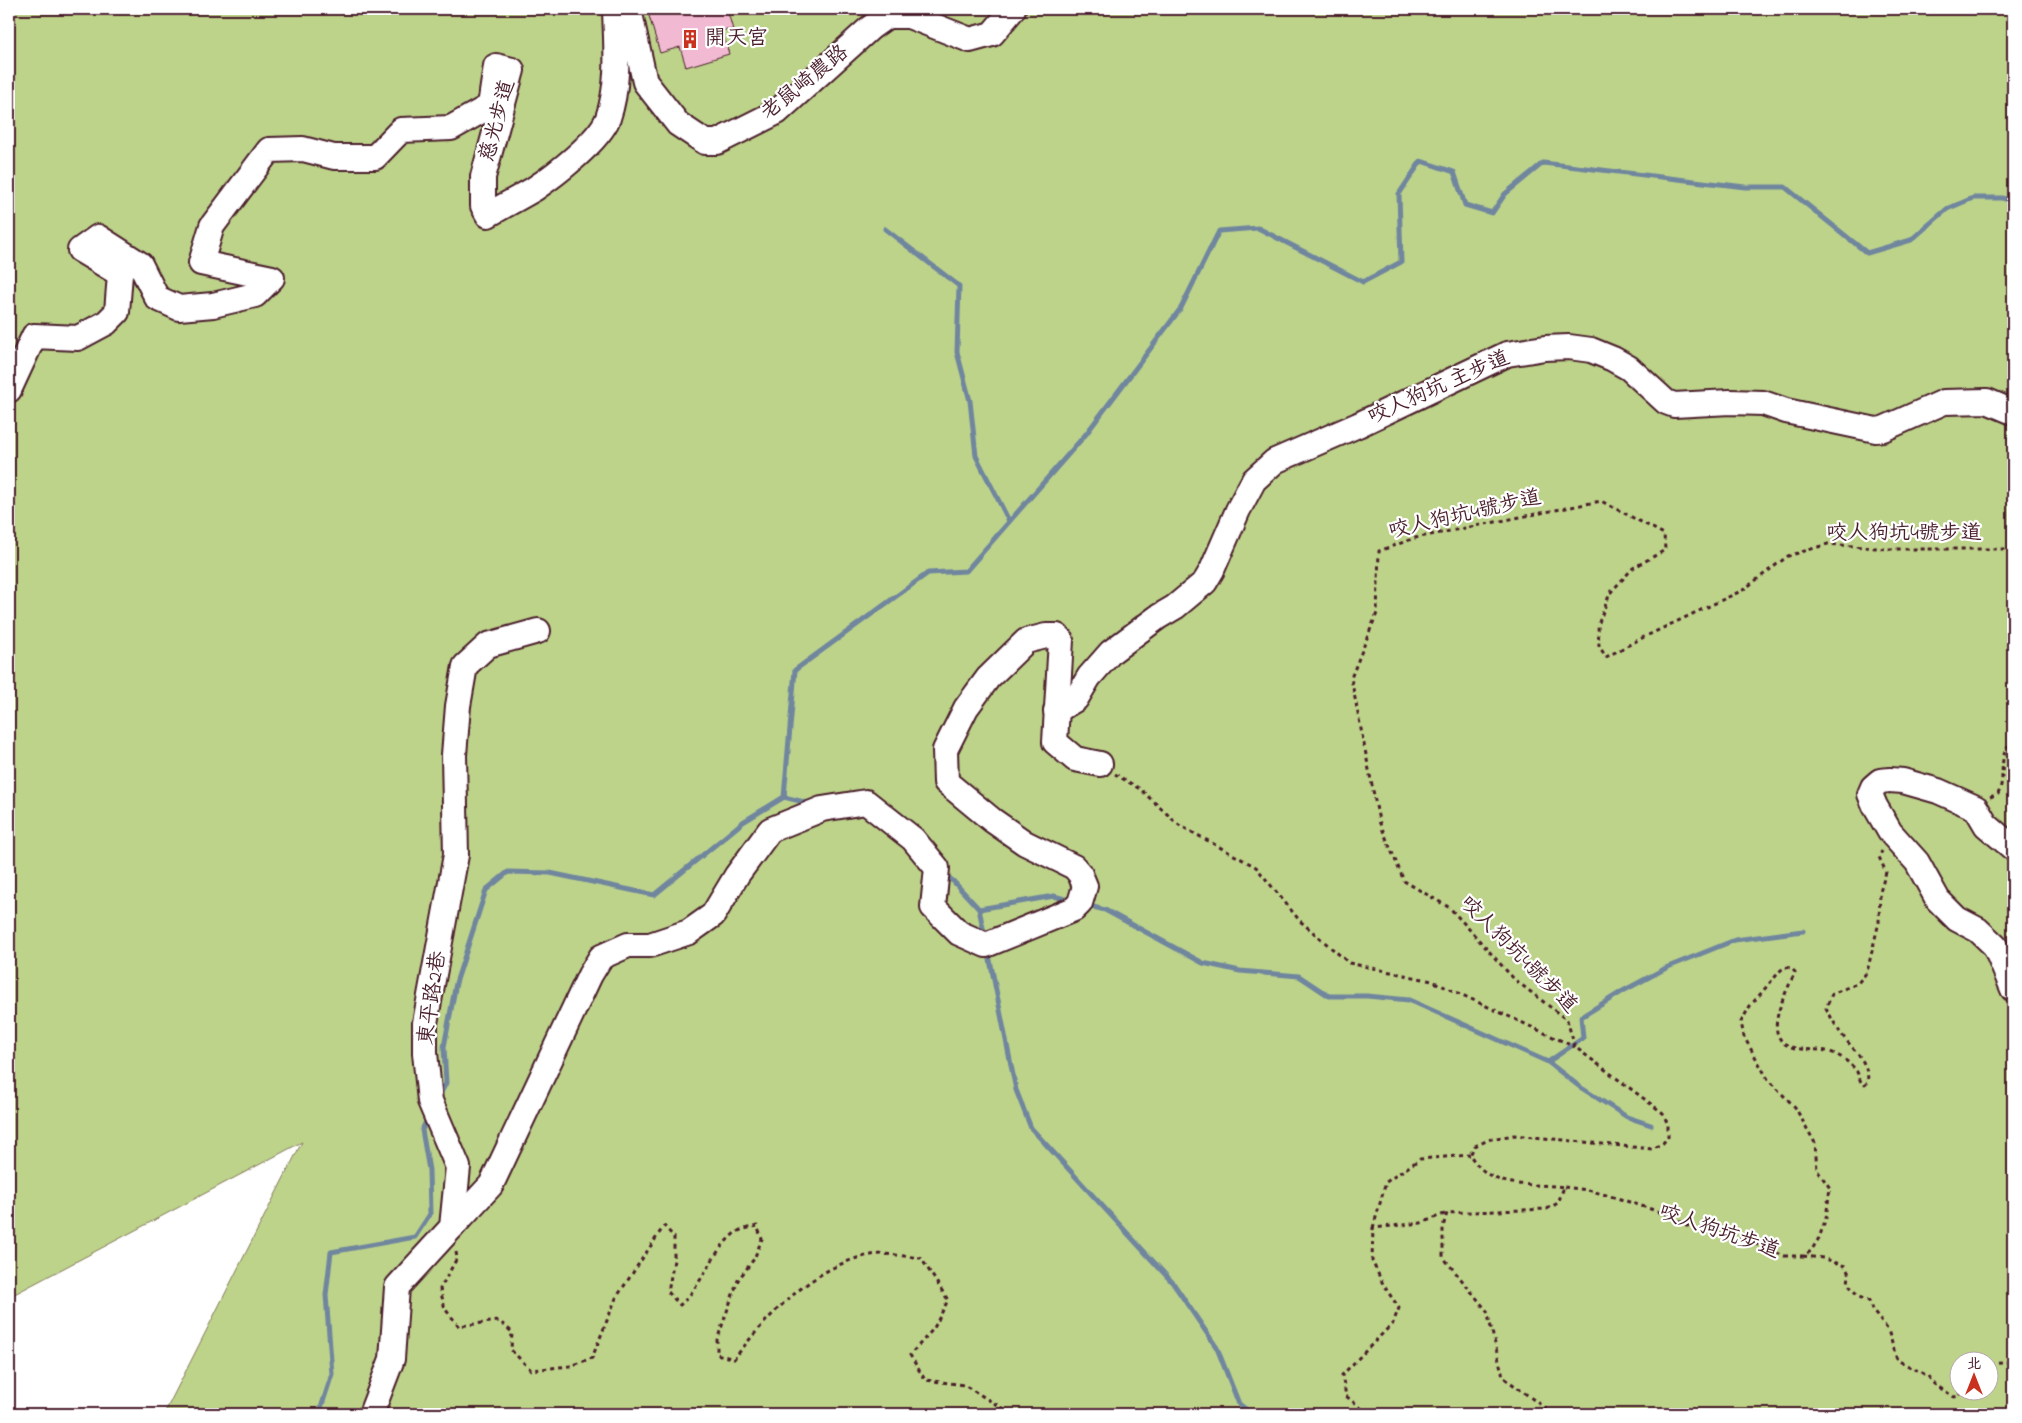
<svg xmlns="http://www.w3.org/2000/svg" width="2022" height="1423" viewBox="0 0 2022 1423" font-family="'Indie Flower','LXGW WenKai TC',sans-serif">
<rect width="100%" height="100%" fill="#fff"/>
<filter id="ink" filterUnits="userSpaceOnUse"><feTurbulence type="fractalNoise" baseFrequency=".02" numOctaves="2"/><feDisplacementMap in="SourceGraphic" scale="10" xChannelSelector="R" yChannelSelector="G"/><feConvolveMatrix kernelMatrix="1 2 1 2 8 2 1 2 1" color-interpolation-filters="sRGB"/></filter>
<g filter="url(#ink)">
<!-- green -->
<path fill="#bdd38a" stroke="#84795a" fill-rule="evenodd" d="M9,9h2004v1405h-1849l138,-272 -293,155zM1960,1360h30v30h-30z"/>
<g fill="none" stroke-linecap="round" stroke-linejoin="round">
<!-- stream -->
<g stroke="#70869e" stroke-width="5">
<polyline points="885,229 959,286 957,352 970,401 976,456 1009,521"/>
<polyline points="784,797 812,804"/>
<polyline points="943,873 953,881 979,909 1054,896 1072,901"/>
<polyline points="1085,905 1105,910 1203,963 1240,971 1299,976 1329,996 1367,996 1409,1000 1548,1062 1583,1038 1581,1017 1623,991 1668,967 1735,940 1803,931"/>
<polyline points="979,909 985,937"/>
<polyline points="988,950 1016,1090 1031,1128 1173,1283 1217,1348 1239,1404 1252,1414"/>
<polyline points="1548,1062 1580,1087 1627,1117 1651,1125"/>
<polyline points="438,1099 446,1083 444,1047 456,983 486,890 508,872 550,873 654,895 743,822 784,797 795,670 928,573 966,571 1086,434 1181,308 1219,231 1258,228 1363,282 1401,262 1399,194 1421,161 1454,172 1465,205 1492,213 1505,194 1543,163 1745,187 1785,187 1867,253 1911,240 1947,209 1973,198 2002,198 2013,201"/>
<polyline points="319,1414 332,1374 326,1295 331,1252 415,1237 430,1214 429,1170 422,1130 428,1117"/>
</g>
</g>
<!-- building -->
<polygon fill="#f1bad2" stroke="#4a1f2b" points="647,9 727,9 733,30 722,30 729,54 686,67 680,47 660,53"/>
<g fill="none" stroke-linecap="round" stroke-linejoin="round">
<!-- minor casing -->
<g stroke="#4a1f2b" stroke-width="28">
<g id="minor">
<polyline points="629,9 645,82 678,124 705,142 717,142 777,112 870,28 887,16 909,16 970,40 992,34 1013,9"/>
<path d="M9,390l25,-54 44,2 28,-15 11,-11 3,-38 -40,-24 18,-13 42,27 17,34 22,10 34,-3 42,-10 17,-17 -71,-15 11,-37 57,-76 34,-1 31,8h41l26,-27 50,-2 39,-22 6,-40 16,4 -29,107v29l5,9c15,-9 31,-17 46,-26 21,-14 65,-48 74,-71 12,-35 8,-73 7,-109"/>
<polyline points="1056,711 1076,699 1089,677 1111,652 1158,617 1175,607 1205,582 1212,570 1238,510 1254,480 1275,461 1358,425 1507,354 1545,348 1569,347 1591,350 1613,359 1629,368 1666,402 1674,405 1730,402 1763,403 1786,411 1876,430 1883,429 1944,402 1987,401 2013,412"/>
<polyline points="2013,848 1986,825 1976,808 1938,791 1903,781 1890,780 1880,781 1873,787 1870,794 1875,806 1890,832 1917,862 1938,900 1957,919 1978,930 1995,946 2013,989"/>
<polyline points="452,1227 491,1185 590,975 601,957 628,945 650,945 689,932 713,915 737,875 770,830 822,809 866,802 913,839 937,868 933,907 959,933 986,945 1074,909 1080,903 1085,886 1080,874 1074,867 1025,843 992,820 946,782 945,750 966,708 988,678 1026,641 1046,636 1057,636 1061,640 1055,742 1075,759 1100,764"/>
<polyline points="371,1414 392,1359 397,1287 452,1227 458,1167 430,1101 425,1053 425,1023 456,855 454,755 458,706 465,666 488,645 538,631"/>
</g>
</g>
<!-- path -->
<g stroke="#4a1f2b" stroke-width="3" stroke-dasharray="4 4" stroke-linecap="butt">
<polyline points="1115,774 1140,789 1179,825 1256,867 1300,921 1349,963 1432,981 1575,1047"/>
<path d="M1990,797l8,-3c8,-16 0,-33 10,-48l5,1"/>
<path d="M1564,1187l24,3 29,8 52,17 23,13 52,11 40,17h19l8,-5 8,-13 7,-20 4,-30 -13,-18 -2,-27 -20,-36 -26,-26 -25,-44 -3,-15 9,-16 31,-36 4,-3 6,1 4,4c-9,22 -37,67 0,76 13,3 25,0 38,5 9,4 19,11 24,19 3,6 2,10 8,13l3,-3c0,-22 -14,-31 -26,-47 -6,-8 -11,-18 -16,-27l6,-14 26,-11 9,-11 12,-50 1,-30 6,-20 -7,-15 3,-6"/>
<polyline points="1373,1228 1386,1182 1420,1159 1470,1155"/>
<path d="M456,1252l1,6 -17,31 5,20 14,17 40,-5 13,11 -1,18 20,20 39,-4 22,-8 24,-60 48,-72 10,11v23l-6,32 12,13c23,-20 31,-53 55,-72 5,-4 15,-5 22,-7l5,13 -8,20 -16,21 -21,60v14l17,5c33,-43 81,-95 137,-104 15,-3 35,2 50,3l27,42 -14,28 -24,27 15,25 39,5 48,29"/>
<polyline points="1803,1256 1823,1258 1845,1266 1849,1274 1848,1284 1859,1297 1869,1301 1872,1310 1888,1330 1897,1360 1928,1376 1934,1384 1954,1397 1960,1396 1961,1390"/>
<polyline points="1990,1364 2013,1362"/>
<polyline points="1960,1367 1956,1372 1956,1378 1960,1383"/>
<polyline points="1368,1414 1346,1396 1342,1375 1393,1323 1399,1308 1384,1286 1372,1261 1373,1228 1421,1223 1447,1213"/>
<path d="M1553,1414l-50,-37 -16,-66 -44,-54v-30l4,-14 100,-4 11,-6 6,-16c-37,-5 -71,5 -94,-32l5,-9 16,-7 23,-4 138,14 11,-6 5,-6v-12l-5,-12 -88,-66 -8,-27 -53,-41 -64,-71 -46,-27 -25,-60 -28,-143 26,-65 2,-62 36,-13 186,-37 63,33 1,16 -32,18 -23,25 -12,32 1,21 7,11 38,-20 99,-47 45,-34 40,-12 60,5h125"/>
</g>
<!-- minor -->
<use href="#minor" stroke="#fff" stroke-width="24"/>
</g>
</g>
<!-- icons -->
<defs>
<g id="building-bare" transform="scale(1.5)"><path d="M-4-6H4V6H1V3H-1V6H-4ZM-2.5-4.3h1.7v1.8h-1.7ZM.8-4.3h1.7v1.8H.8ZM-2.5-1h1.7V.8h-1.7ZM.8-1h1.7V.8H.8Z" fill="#c8321e" stroke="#fff" stroke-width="2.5" paint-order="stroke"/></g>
</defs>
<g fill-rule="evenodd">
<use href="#building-bare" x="690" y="39"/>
</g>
<g text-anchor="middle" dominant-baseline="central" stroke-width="4.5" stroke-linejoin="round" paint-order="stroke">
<!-- poi labels -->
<g font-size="21" fill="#4a1f2b" stroke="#fff" text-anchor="start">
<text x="705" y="39">開天宮</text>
</g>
<!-- street labels -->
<g font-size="21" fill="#4a1f2b" stroke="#fff">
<text transform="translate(805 83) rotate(-39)">老鼠崎農路</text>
<text transform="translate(498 121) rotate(-75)">慈光步道</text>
<text transform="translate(1439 388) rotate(-24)">咬人狗坑 主步道</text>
<text transform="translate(1465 515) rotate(-13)">咬人狗坑4號步道</text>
<text x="1904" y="534">咬人狗坑4號步道</text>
<text transform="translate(1518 955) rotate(45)">咬人狗坑4號步道</text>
<text transform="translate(433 998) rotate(-82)">東平路2巷</text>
<text transform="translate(1719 1232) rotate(19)">咬人狗坑步道</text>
</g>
</g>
<!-- margin -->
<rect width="2022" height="1423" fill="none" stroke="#fff" stroke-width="30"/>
<rect x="15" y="15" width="1992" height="1393" fill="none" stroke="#4a1f2b" stroke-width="2" filter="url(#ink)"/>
<!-- north arrow -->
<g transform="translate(1974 1376)"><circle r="24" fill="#ffffff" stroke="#b7a5aa"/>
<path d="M0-4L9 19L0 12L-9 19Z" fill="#c8321e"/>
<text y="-8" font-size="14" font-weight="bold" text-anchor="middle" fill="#4a1f2b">北</text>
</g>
</svg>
